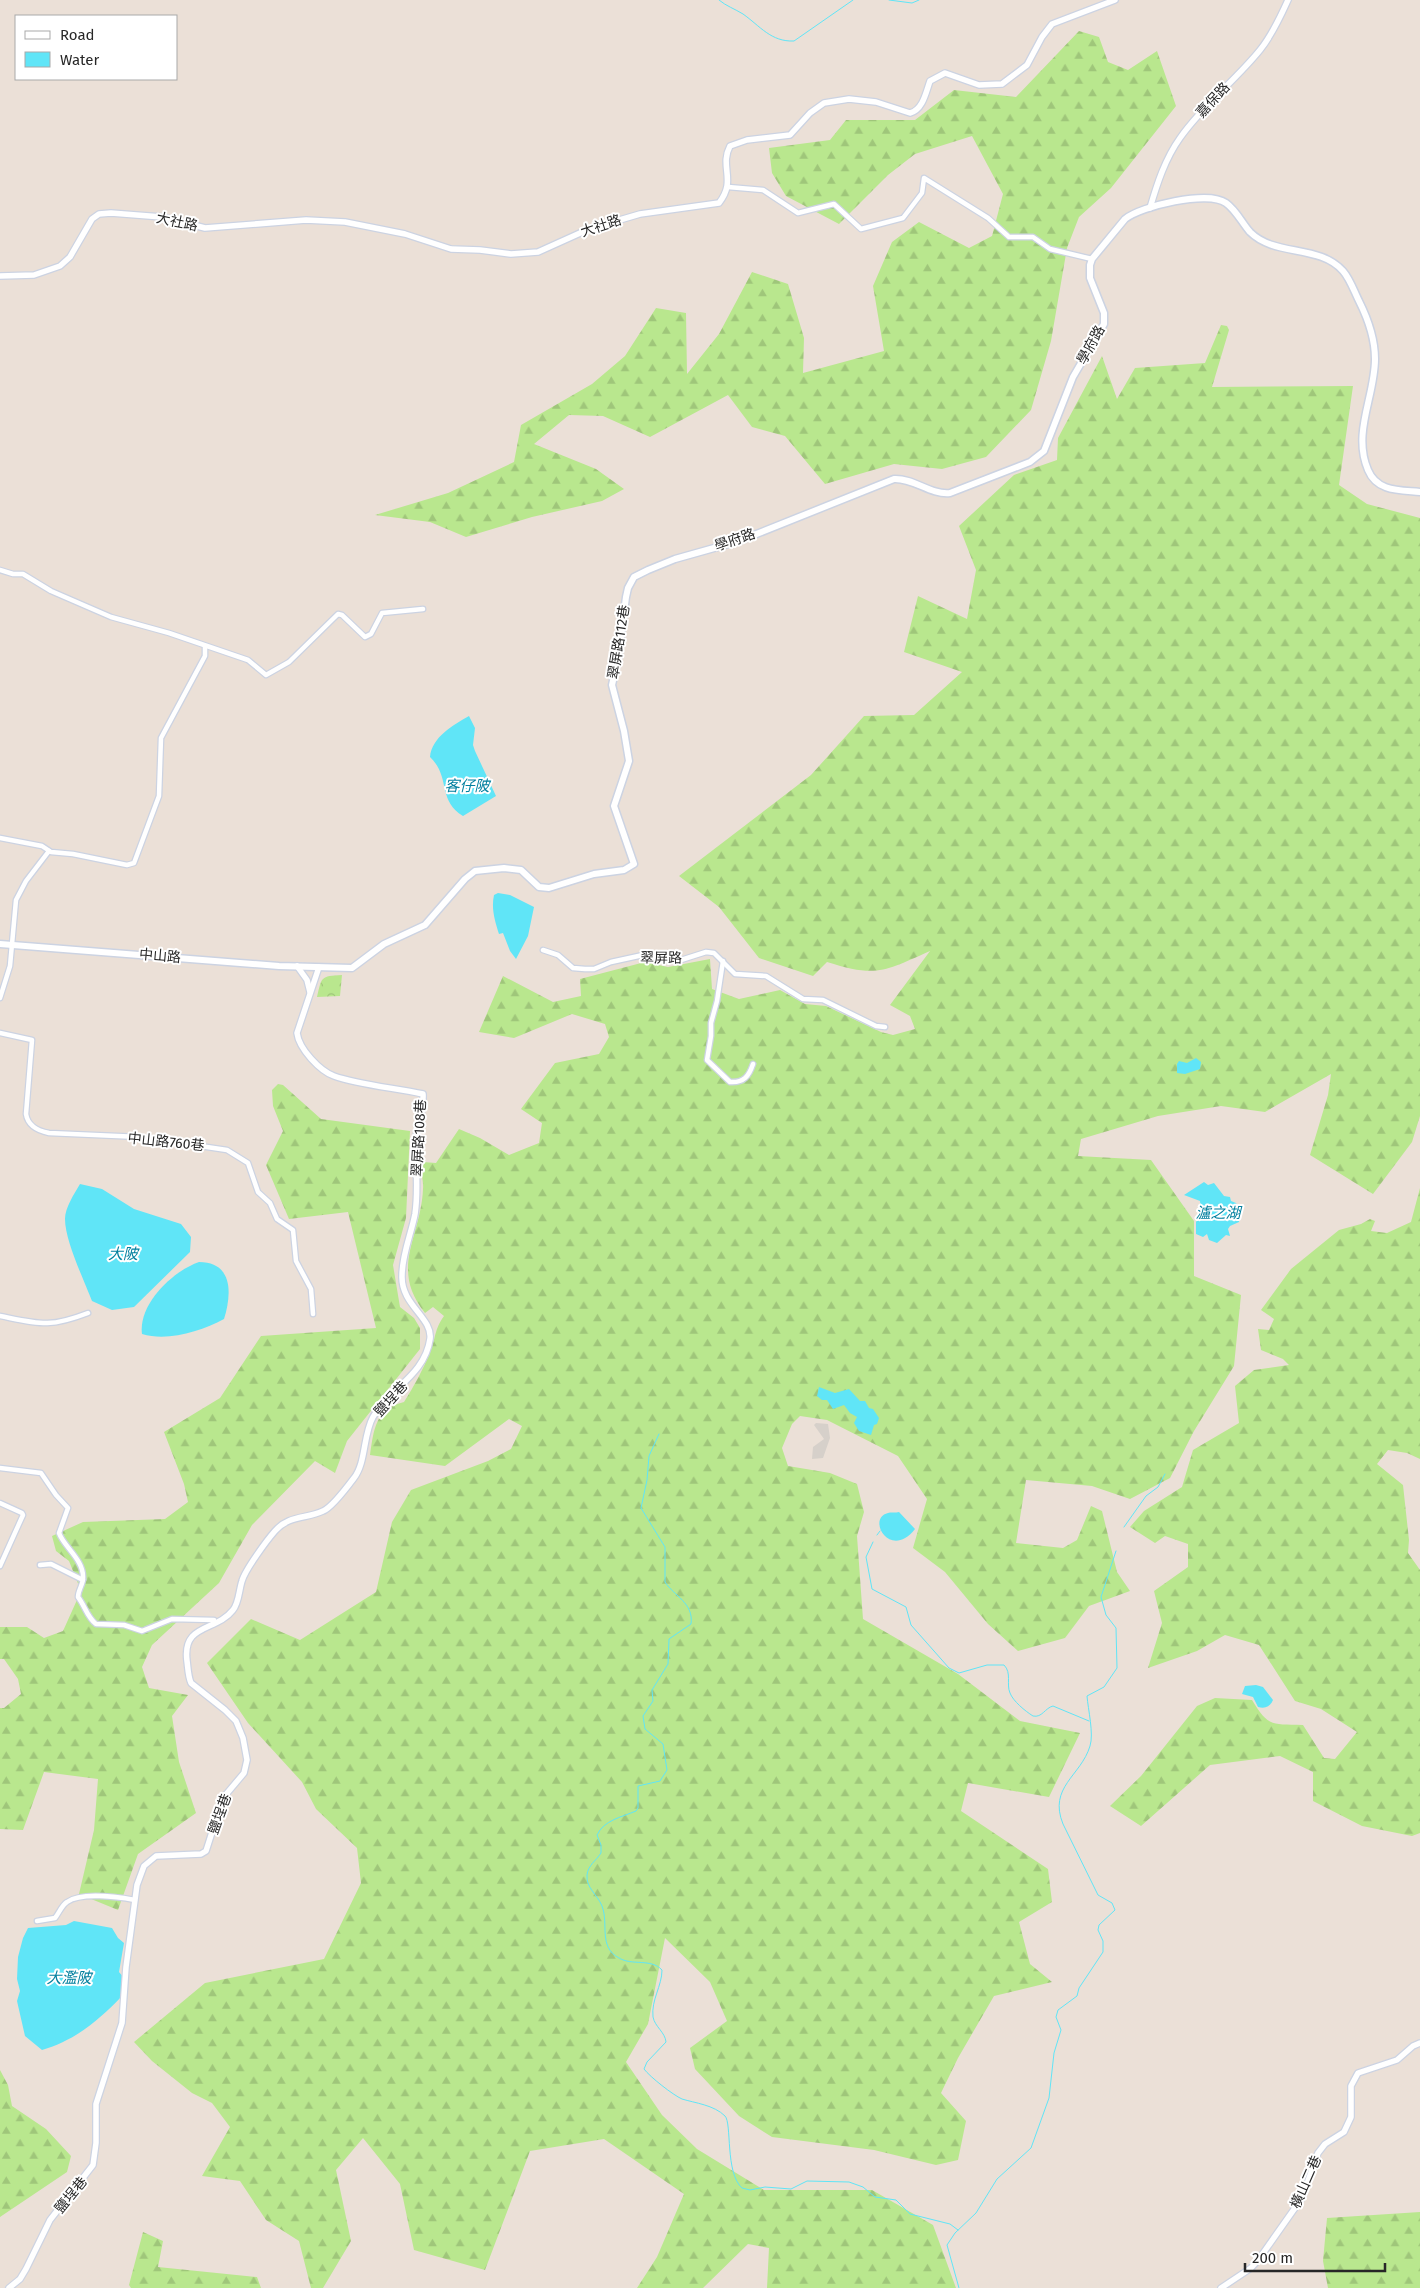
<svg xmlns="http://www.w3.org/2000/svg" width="1420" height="2288" viewBox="0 0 1420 2288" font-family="'Fira Sans','Noto Sans TC',sans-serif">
<defs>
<pattern id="forest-firs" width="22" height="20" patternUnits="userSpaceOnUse" patternTransform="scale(1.25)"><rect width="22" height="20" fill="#b9e78e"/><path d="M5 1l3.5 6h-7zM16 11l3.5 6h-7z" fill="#9fc67a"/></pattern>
<pattern id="park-crowns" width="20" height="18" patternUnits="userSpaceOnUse" patternTransform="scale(1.25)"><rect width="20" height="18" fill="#b9e78e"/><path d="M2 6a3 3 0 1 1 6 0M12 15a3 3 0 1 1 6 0" fill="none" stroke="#9fc67a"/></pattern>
</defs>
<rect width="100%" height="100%" fill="#ebe0d7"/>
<!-- forest -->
<g fill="url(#forest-firs)">
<polygon points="1079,31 1099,37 1108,62 1128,70 1157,51 1176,106 1111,188 1079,217 1067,248 1051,341 1031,410 986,457 942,469 894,464 825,484 785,436 752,427 728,395 650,437 603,416 569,415 534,444 596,469 624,489 602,501 532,517 466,537 430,522 375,515 448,493 514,462 521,425 592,384 625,356 656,308 686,313 687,374 719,334 752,272 788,284 804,338 803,373 884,351 873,286 892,242 919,222 969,248 992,236 1003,194 972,136 915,154 888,175 839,224 786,196 772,173 769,148 830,140 846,120 915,120 954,90 1016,97"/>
<path d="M1221,325l6,1 2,4 -17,57 141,-1 -14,99 28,19 53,14v598l-8,26 -39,52 -63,-39 18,-60 3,-21 -66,38 -44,-6 -63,10 -77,23 -3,17 73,4 43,61v55l47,19 -7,71 -40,65 -24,47 -40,21 -38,-13 -66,-6 -10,63 47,5 14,-8 14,-34 11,5 15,61 13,19 -41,15 -24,32 -47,13 -30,-27 -43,-52 -32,-24 14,-49 -29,-43 -71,-36 -27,-4 -8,8 -10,24 6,18 42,7 27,11 7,28 -7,24 6,83 95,55 62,47 60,12 -31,64 -81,-14 -7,28 87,58 4,33 -33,20 11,42 22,18 -58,14 -36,62 -17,35 25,28 -8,39 -22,5 -62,-15 -102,-13 -33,-21 -44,-47 -5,-21 37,-27 -17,-39 -45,-44 -17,86 -22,38 36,53 35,34 67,41h108l61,35 23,63h-189l2,-40 -21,-4 -45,44h-66l20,-31 27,-63 -80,-55 -74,12 -45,119 -71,-20 -14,-66 -37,-46 -27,32 15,71 -28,47h-12l-12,-47 -33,-21 -26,-39 -38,-5 28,-49 -18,-24 -20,-10 -40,-32 -18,-19 71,-59 119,-24 37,-76 -4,-35 -41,-39 -14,-27 -54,-59 -41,-60 44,-44 49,21 76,-48 16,-70 19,-32 77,-29 23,-12 11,-23 -13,-7 -64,47 -75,-11c4,-26 5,-46 34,-53 10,-16 19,-32 26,-50 6,-14 4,-22 14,-36l-11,-9 -8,6c-36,-45 -4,-76 -2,-124 1,-10 -4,-18 0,-27l13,1 23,-34 21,9 29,17 30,-12 3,-20 -21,-14 34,-46 44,-9 10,-17 -4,-13 -33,-10 -58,24 -35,-6 24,-56 50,26 28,-6 -1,-17 65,-17 23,5 42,-8 2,30 27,10 41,-9 25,14 21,2 55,26 12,3 22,-6 -5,-13 -20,-11 40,-54c-45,20 -53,27 -103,11l-14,14 -54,-18 -40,-51 -40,-31 132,-101 53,-59 50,-1 48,-43 -58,-20 14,-56 49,23 9,-49 -17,-44 55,-51 43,-15 1,-22 44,-82 15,43 18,-31 70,-5z"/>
<polygon points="278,1084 283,1085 321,1119 410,1131 406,1218 393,1265 400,1307 414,1318 420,1328 420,1349 347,1441 335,1473 315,1461 252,1525 219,1583 152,1645 142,1667 149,1688 188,1695 172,1716 179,1762 196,1813 138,1854 118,1910 79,1894 94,1830 98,1779 44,1772 23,1830 0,1829 0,1708 4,1708 21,1694 18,1679 4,1659 0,1659 0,1627 27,1627 44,1638 63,1631 81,1591 69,1561 56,1551 52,1536 83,1522 165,1519 188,1502 184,1484 164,1432 220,1398 261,1336 376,1328 348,1212 289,1219 266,1165 283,1131 273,1106 272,1090"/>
<path d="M1420,1188v271l-13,-6 -19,-3 -11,14 26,21 6,55 -1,13 12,17v263l-8,3 -50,-10 -49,-25v-29l-33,-16 -70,9 -69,61 -31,-20 31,-30 56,-70 18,-8 37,2c17,28 20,24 51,25l21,33 11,1 22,-27 -36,-23 -26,-8 -36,-56 -34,-10 -28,16 -49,17 14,-45 -8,-32 34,-24v-23l-23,-8 -10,7 -25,-16 14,-16 38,-24 11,-37 46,-27 -4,-37 19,-16 35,-5 -6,-6 -22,-9 -3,-21 11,1 5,-11 -13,-9 30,-41 48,-39 22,-6 9,-5 5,2 -4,10 16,2 24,-11z"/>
<polygon points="0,2070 8,2085 12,2106 46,2129 71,2156 67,2172 0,2217"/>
<polygon points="1420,2212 1420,2288 1328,2288 1323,2261 1327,2218"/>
<polygon points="143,2232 163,2241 158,2267 257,2277 261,2288 131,2288 129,2285"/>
</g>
<!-- park -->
<path fill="url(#park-crowns)" d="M342,975l-2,21 -23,1c5,-20 3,-21 25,-22z"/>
<!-- plaza -->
<polygon fill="#d6d0ca" points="816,1423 828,1424 830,1438 823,1458 812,1459 813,1447 824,1439 814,1425"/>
<!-- water -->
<g fill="#60e5f7">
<path d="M469,716l6,12 -2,17 2,6 21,45 -33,20c-26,-16 -12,-39 -33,-59 2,-20 23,-32 39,-41z"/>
<path d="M498,893l12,2 24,12 -6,29 -12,23 -6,-8 -7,-18 -4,1c-4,-13 -8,-25 -5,-39z"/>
<polygon points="1196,1058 1201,1062 1200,1069 1185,1074 1177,1073 1177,1064 1179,1061 1187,1063"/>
<polygon points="1204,1182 1208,1185 1214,1183 1224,1196 1230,1197 1231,1201 1236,1203 1240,1213 1239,1222 1230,1226 1228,1229 1230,1236 1226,1235 1217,1243 1209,1240 1207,1234 1203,1237 1196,1234 1196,1222 1201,1215 1198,1211 1201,1210 1200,1201 1184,1195"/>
<path d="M80,1184l22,5 32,20 47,15 10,13 -1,15 -56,55 -22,3 -20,-9c-8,-21 -27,-60 -27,-82 0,-11 9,-25 15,-35z"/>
<path d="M199,1262c34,0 33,32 25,57 -23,12 -56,23 -82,15 -4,-30 31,-63 57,-72z"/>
<polygon points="819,1387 835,1393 849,1389 860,1401 865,1401 869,1408 873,1409 879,1418 877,1424 874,1425 871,1435 859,1431 854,1423 857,1417 850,1413 844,1405 833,1409 827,1400 822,1400 817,1396"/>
<path d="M899,1512l16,17c-25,32 -49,-11 -27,-16 2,-1 8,0 11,-1z"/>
<path d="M1256,1685l7,2 10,13c-3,7 -8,9 -15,7l-5,-10 -11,-3 3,-8z"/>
<path d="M74,1921l38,7 6,10 6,5 -5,29 5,6 -2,18c-23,24 -46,44 -80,54l-17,-14 -8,-35 3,-10 -3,-12 1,-22 5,-19 5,-10 38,-3z"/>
</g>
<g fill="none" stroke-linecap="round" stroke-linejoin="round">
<!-- stream -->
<g stroke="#60e5f7" stroke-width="1">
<path d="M719,0c7,6 16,9 24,14 17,12 28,28 51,27l59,-41"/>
<polyline points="889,0 912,3 919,0"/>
<path d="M659,1434l-10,22 -2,24 -6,28 24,39v35c9,14 29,21 26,42l-22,15 -1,25 -16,26 1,11 -10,15 2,13 18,15 4,26 -7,11 -22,5v22l-2,3c-14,6 -32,9 -39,24l4,10v8c-5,8 -13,12 -14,22 -1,13 10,19 15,31 7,18 -4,41 17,52 13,8 32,0 43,12 0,16 -11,30 -9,47 2,10 12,15 13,25l-19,20 -3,7c6,8 29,26 38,30 13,4 32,6 43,17 7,7 0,57 17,72l8,2 15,-3 26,2 16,-8 42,1 14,5 12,10 21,3 14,14 40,10 8,6"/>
<polyline points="1124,1527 1146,1496 1158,1487 1165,1474"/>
<polyline points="877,1535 880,1531"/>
<path d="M873,1542l-7,15 6,32 34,18 5,18 38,43 10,5 28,-8h17c8,8 2,19 6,28 3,8 15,18 23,23 9,2 12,-8 20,-10l36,15"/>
<path d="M959,2288l-12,-43 8,-12 21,-20 21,-34 34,-31 18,-50 5,-45 7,-23 -5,-13 2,-7 19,-14 2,-8 24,-36v-11l-5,-11 1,-5 16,-15 -3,-7 -14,-8 -35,-71c-15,-37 18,-48 27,-78 4,-12 -2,-37 -3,-50l17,-9 13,-19 -1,-40 -10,-13 -5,-18 15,-46"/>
</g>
<!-- minor casing -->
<g stroke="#ccd3e2" stroke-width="7">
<g id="minor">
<polyline points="728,187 763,190 798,213 834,204 861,229 903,218 922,193 924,178 988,218 1009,237 1033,237 1050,249 1092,259"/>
<polyline points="0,570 13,574 23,574 51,591 111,617 169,633 248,660 266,675 289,662 338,614 342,615 365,637 371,634 382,613 423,609"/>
<polyline points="0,838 42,846 51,852 73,854 127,865 134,863 159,796 161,738 205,656 205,646"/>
<polyline points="543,950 558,955 573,968 585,969 594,969 611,962 643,955 681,960 706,952 714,953 735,974 766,976 803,999 823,1000 876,1026 885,1027"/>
<path d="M723,961l-6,40 -6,22v13l-4,24 23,22c14,1 19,-6 23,-18"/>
<polyline points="0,998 10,966 16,900 26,881 49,851"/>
<path d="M0,1033l32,7 -6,74c2,13 13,17 23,19l91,4 87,13 21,13 10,29 12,11 7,16 16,11 3,31 15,28 2,25"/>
<path d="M0,1316c40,8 49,12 88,-3"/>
<path d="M0,1468l41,5 15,22 12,13 -9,25c5,14 25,27 24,45 0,7 -5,12 -5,19 7,9 9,20 18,27l28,1 18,6 30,-12 42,1v4"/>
<polyline points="0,1503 22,1513 23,1515 0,1566"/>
<polyline points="40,1565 51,1564 83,1580"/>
<path d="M37,1921l18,-3c4,-5 7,-13 12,-16 14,-10 51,-5 68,-2"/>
</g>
</g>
<!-- tertiary casing -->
<g stroke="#ccd3e2" stroke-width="8">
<g id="tertiary">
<path d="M1150,208c7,-24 15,-49 30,-70 23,-33 55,-57 80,-88 12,-15 20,-32 28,-50"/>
<path d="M0,276l34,-1 26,-9 10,-9 22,-38 7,-5 12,-1 51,4 43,11 101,-8 39,2 60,12 46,15 29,1 31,4 27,-2 51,-23 51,-15 79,-11c18,-23 0,-36 11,-57l17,-6 43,-5 20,-22 14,-10 25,-4 27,3 34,11c13,-3 16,-21 20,-32l15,-8 34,12 23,-1 25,-19 15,-28 10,-13 63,-24"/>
<polyline points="297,966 307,980 310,992"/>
<path d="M9,2288l11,-9 6,-10 24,-49 43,-55 3,-22v-39l26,-81 4,-56 11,-82 7,-19 12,-10 45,-2 5,-3 17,-53 21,-25 3,-13 -4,-22 -7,-17 -11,-11 -34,-27c-3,-7 -3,-15 -4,-22 -5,-38 29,-29 46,-51 6,-7 6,-20 9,-29 3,-11 25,-41 33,-50 14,-16 31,-12 48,-20 8,-3 25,-25 31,-33 12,-15 9,-43 19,-61 16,-28 52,-42 57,-78 3,-21 -29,-34 -28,-63 0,-22 9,-41 13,-62 4,-26 0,-50 1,-76 2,-15 8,-29 7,-44 -27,-6 -64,-9 -89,-18 -14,-5 -35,-27 -37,-43l22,-66"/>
<polyline points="1221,2288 1251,2268 1259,2259 1302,2198 1318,2153 1325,2144 1344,2132 1351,2117 1351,2086 1358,2073 1397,2060 1413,2046 1420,2043"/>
</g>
</g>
<!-- secondary casing -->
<g stroke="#ccd3e2" stroke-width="9">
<path id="secondary" d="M0,944l279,22 73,2 32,-24 41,-19 40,-46 10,-8 29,-3 17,2 18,17 10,1 45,-14 30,-4 10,-6 -20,-58 15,-45 -5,-30 -12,-46 6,-27 8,-61 2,-9 6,-11 14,-7 27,-11 64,-18 155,-62c20,-1 36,16 56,14l80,-31 14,-11 29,-74 31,-53v-11l-14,-35v-13l2,-6 33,-40c16,-13 83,-29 101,-16 10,7 16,20 24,29 25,25 69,12 93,39 7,8 11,20 16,30 9,18 16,37 16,58 0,37 -23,74 -7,111 9,22 32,20 52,22"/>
</g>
<!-- minor -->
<use href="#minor" stroke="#fff" stroke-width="4.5"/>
<!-- tertiary -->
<use href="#tertiary" stroke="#fff" stroke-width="5.5"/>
<!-- secondary -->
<use href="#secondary" stroke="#fff" stroke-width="6"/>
</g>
<g text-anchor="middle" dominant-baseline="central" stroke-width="4" stroke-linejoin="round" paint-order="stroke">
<!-- street labels -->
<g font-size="14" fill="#272727" stroke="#fff">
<text transform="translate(1213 100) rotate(-47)">嘉保路</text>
<text transform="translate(177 222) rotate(12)">大社路</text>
<text transform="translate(601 226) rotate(-18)">大社路</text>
<text transform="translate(1091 345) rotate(-61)">學府路</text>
<text transform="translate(735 540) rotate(-19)">學府路</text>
<text transform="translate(619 642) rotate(-81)">翠屏路112巷</text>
<text transform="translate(160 956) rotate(5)">中山路</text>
<text transform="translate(661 958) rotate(1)">翠屏路</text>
<text transform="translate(419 1138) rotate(-87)">翠屏路108巷</text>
<text transform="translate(166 1142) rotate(6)">中山路760巷</text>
<text transform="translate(391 1399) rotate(-48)">鹽埕巷</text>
<text transform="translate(220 1814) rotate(-70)">鹽埕巷</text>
<text transform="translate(1306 2182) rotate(-66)">橫山二巷</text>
<text transform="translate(71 2195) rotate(-51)">鹽埕巷</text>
</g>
<!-- water labels -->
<g font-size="15" font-style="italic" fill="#03809f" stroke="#fff">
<text x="467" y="786">客仔陂</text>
<text x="1218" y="1213">瀘之湖</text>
<text x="123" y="1254">大陂</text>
<text x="69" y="1978">大濫陂</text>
</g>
</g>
<!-- legend -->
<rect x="15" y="15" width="162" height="65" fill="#ffffff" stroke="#a9a9a9"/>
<rect x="25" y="31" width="25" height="8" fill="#ffffff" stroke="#a9a9a9"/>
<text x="60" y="40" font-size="15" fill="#272727">Road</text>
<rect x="25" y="52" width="25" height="15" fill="#60e5f7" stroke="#a9a9a9"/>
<text x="60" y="65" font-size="15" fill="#272727">Water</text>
<!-- scale -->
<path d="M1245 2263v8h140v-8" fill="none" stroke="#272727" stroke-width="2.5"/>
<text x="1252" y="2263" font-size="15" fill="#272727" stroke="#ffffff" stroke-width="4" paint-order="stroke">200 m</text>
</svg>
